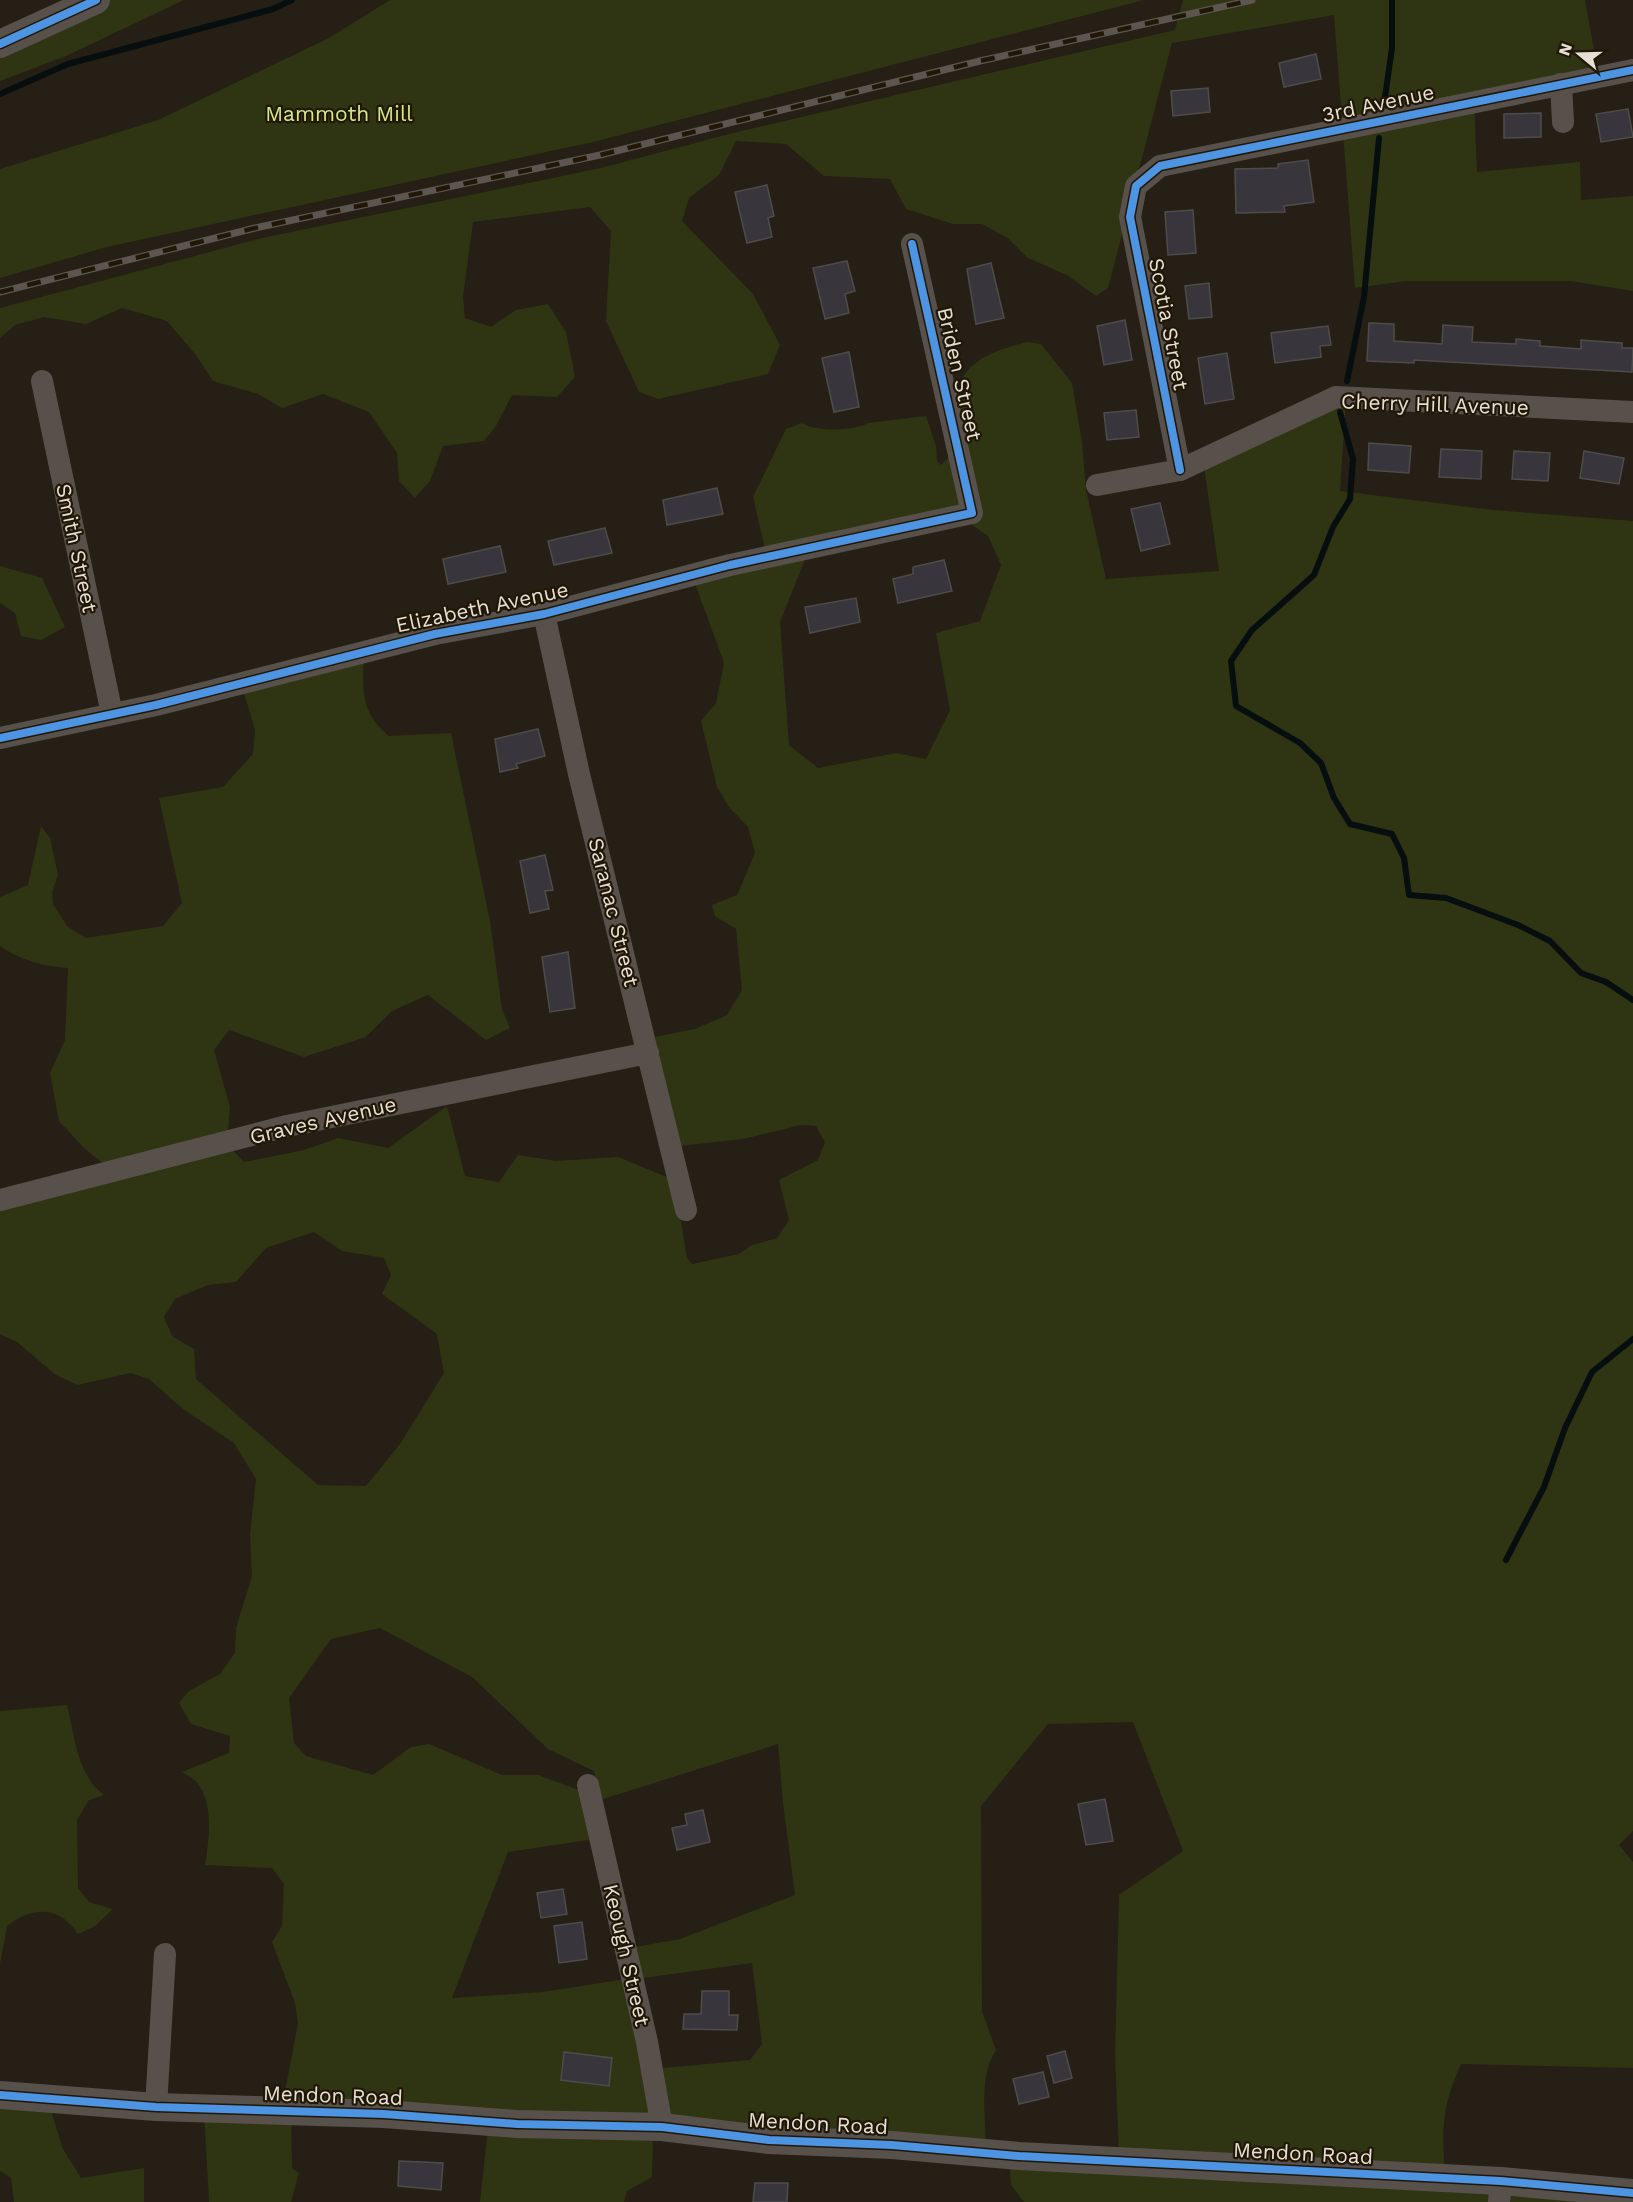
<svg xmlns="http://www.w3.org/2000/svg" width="1633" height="2202" viewBox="0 0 1633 2202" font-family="'Work Sans',sans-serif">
<rect width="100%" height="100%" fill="#251f15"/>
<!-- green -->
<g fill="#2f3512" fill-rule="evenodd">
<polygon points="108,0 184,0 66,56 0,81 0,49"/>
<polygon points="390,0 1144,0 593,142 107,247 0,278 0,169 158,120 329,38"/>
<polygon points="1183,0 1585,0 1598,72 1474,98 1477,172 1580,162 1581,200 1633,196 1633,291 1570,281 1406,281 1355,288 1334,15 1172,43 1108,288 1096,296 1067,275 1028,258 1009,239 982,224 953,224 906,209 890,179 824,176 786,144 736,141 719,175 689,198 682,221 753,294 780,345 768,374 658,399 639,392 606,321 611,231 590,207 473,222 463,297 465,318 491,327 516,310 548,304 566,332 575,377 557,397 512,395 496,426 484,441 443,446 430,481 415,498 399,481 397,453 369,412 323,394 282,408 258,394 213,381 195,354 167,321 122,308 86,324 44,317 15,325 0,338 0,308 262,238 601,168 733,133 1175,30"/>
<path d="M1027,342l14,2 31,39 10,59 4,48 20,89 113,-8 -15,-105 142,-66 -6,91 153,19 140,11v1310l-14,14 14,17v206l-172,-4c-20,45 -19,66 -16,114l188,24h-609l-13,-17 -2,-29 110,-1 -4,-101 4,-159 64,-44 -50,-129 -85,2 -67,82 1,205 14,39c-18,27 -10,69 -10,101l-333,-20 -1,46 -25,14 -3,11h-144l8,-74 -197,-18 1,58 7,5 -8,29h-82l-5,-92 78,-3 16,-83 -3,-21 -23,-61 10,-16 2,-42 -12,-16 -67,-3c4,-24 9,-61 -7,-81 -4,-5 -11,-9 -16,-12l47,-19 1,-17 -39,-12 -12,-21 10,-12 31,-17 15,-21 1,-25 16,-52 -2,-41 6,-56 -22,-36 -51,-34 -34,-30 -19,-6 -52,12 -22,-10 -39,-33 -17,-8v-134l115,-27 -31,-25 -25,-27 -9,-48 15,-33 3,-72c-24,-1 -48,-8 -68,-22v-49l28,-12 13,-59 9,12 8,37 -6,17 1,12 14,22 19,12 77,-12 19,-23 -23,-105 64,-11 30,-33 2,-24 -14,-47 123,-33c-1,37 -6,60 25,86l62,-3 39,188 12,88 8,19 -24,12 -58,-45 -36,16 -26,26 -62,20 -75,-27 -15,20 16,57 -3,37 17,18 60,-12 34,-12 50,10 59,-42 18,70 34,6 19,-27 38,6 62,-4 56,23 13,78 5,6 47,-10 13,-9 25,-7 12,-18 -10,-40 39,-20 7,-18 -9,-16 -15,-1 -58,14 -64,7 -24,-109 40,-8 32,-14 15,-25 -6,-61 -21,-13 -3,-11 25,-10 18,-42 -7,-26 -19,-20 -12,-20 -16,-66 15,-18 8,-40 -31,-85 73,-25 -13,-56 33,-68 16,-6c13,9 52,8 66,0l58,-7 10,30 1,15 4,4 8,-8c5,-70 1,-96 78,-115zM958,515l30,21 13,29 -21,56 -44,12 14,77 -24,49 -30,-6 -78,15 -29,-23 -9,-123 30,-75zM314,1232l28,19 42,7 7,17 -9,19 55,40 7,39 -44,71 -34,42 -48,-1 -122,-106 -2,-30 -22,-13 -8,-19 11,-18 33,-14 28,-3 30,-34zM380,1628l92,49 76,72 46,22 6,29 178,-56 5,59 12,92 -115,44 -51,9 3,30 -89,14 -91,6 56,-146 81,-12 -10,-50 -41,-15h-36l-73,-31 -18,3 -38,28 -67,-19 -12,-13 -5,-45 42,-59zM752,1963l10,81 -12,16 -98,9 -16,-90z"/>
<polygon points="0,566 42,578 65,627 41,640 21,636 15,613 0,603"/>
<path d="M67,1705c8,32 10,70 37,90l-15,5 -12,20 1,68 11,14 24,7 -18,17 -17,8c-18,-28 -46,-28 -71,-8l-7,38v-253z"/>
<polygon points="0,2102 51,2111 63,2149 81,2178 144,2168 144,2202 14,2202 11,2178 0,2171"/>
</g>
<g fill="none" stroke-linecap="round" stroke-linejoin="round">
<!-- stream -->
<g stroke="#060e10" stroke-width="6">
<polyline points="0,94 68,64 273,9 292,0"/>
<polyline points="1384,104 1392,48 1392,0"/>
<polyline points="1347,381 1364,297 1379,138"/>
<polyline points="1340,412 1353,459 1350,499 1333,527 1314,575 1252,630 1231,661 1236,706 1300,743 1321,763 1334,798 1350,824 1392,834 1404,858 1409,895 1446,898 1518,925 1550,941 1581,973 1606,982 1633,1000"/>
<polyline points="1506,1560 1544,1487 1565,1428 1592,1372 1633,1339"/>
</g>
</g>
<!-- building -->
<g fill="#38353c" stroke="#4e4c4b" stroke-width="1.5">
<polygon points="1316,54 1321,79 1284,87 1279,63"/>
<polygon points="1208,88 1210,112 1173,116 1171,91"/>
<polygon points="1628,109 1633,137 1601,142 1596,114"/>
<polygon points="1541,113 1541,137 1504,138 1504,114"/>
<polygon points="1308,160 1314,202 1284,206 1285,212 1236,213 1235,169 1278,168 1278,164"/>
<polygon points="767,185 774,216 768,218 772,237 747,243 735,192"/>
<polygon points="1193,210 1196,253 1168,255 1165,212"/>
<polygon points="847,261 855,291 845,294 849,313 825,319 813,268"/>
<polygon points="991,263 1004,318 976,324 967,269"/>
<polygon points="1209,283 1212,317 1189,319 1185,286"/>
<polygon points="1125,320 1132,360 1104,365 1097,326"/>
<polygon points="1369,323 1394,324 1394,341 1442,344 1443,325 1473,327 1472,342 1516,344 1516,339 1540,341 1540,346 1581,349 1581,340 1622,343 1622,348 1633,348 1632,372 1414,360 1414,363 1367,361"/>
<polygon points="1328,326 1331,345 1320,346 1321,357 1275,363 1271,333"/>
<polygon points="849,352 859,407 834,412 822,358"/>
<polygon points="1227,353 1234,399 1205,404 1198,358"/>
<polygon points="1136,410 1139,437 1107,440 1104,413"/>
<polygon points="1369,443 1411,446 1409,473 1368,470"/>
<polygon points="1441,449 1482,451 1481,479 1439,477"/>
<polygon points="1514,451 1550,453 1548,481 1512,479"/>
<polygon points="1584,451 1624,458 1619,484 1580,478"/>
<polygon points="717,488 723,514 667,525 663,500"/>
<polygon points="1160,503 1170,544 1141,551 1131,509"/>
<polygon points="605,528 612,553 554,565 548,541"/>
<polygon points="500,546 506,572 448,584 443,559"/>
<polygon points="944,560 952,591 898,603 893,579 913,574 913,567"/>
<polygon points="856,598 860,622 810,633 805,607"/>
<polygon points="538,729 545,756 516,764 518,768 500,772 495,739"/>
<polygon points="545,855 553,890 545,891 549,909 530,913 520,861"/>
<polygon points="568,952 575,1008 550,1012 542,957"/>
<polygon points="1105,1799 1113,1841 1086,1845 1078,1804"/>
<polygon points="703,1810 710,1842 677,1850 672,1828 687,1825 685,1814"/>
<polygon points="563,1889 567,1914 541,1918 537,1893"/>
<polygon points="582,1922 587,1959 559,1963 554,1926"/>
<polygon points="702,1991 729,1991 729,2015 738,2015 737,2030 683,2029 684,2014 701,2014"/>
<polygon points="1065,2051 1072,2078 1054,2083 1047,2056"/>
<polygon points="564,2052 612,2058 609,2086 561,2080"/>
<polygon points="1043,2072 1049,2097 1019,2104 1013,2079"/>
<polygon points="399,2161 443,2163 441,2190 398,2186"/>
<polygon points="755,2183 788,2183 787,2202 753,2202"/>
</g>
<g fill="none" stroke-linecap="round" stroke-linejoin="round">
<!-- minor -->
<g stroke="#58504a" stroke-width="22">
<polyline points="1561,84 1563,122"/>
<polyline points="42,381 112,714"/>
<polyline points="1180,470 1130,217 1136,186 1160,166 1633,70"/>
<polyline points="1097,485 1180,470 1336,397 1633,412"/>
<polyline points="544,614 579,774 686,1210"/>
<polyline points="0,738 156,705 435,634 544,614 730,565 972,513 912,244"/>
<polyline points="0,1200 287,1126 648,1053"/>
<polyline points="588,1785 647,2042 662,2127"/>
<polyline points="156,2107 165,1954"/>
<polyline points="1499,2202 1501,2181"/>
</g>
<!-- tertiary -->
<g stroke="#58504a" stroke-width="28">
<polyline points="0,44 96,0"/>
<polyline points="0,2095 156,2107 384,2114 517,2124 662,2127 769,2140 892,2145 1019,2156 1501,2181 1633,2193"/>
</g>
<!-- rail casing -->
<g stroke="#5c5550" stroke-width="7">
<polyline id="rail" points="0,292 255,228 600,155 980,61 1252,0"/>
</g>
<!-- rail -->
<use href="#rail" stroke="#211706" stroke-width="4.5" stroke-dasharray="14" stroke-linecap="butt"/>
<!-- cycleway casing -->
<g stroke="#211706" stroke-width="11">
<g id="cycleway">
<polyline points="0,44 96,0"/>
<polyline points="1180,470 1130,217 1136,186 1160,166 1633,70"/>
<polyline points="0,738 156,705 435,634 544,614 730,565 972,513 912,244"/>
<polyline points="0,2095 156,2107 384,2114 517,2124 662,2127 769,2140 892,2145 1019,2156 1501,2181 1633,2193"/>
</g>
</g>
<!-- cycleway -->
<use href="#cycleway" stroke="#4d94e3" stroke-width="8"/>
</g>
<g text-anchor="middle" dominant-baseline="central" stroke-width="4.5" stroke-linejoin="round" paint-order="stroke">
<!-- street labels -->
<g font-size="21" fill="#e6dfd4" stroke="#211706">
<text transform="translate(1378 103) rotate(-12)">3rd Avenue</text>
<text transform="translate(1169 324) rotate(79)">Scotia Street</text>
<text transform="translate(960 374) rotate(77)">Briden Street</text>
<text transform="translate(1435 404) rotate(2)">Cherry Hill Avenue</text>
<text transform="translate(77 548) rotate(78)">Smith Street</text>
<text transform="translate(482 607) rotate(-12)">Elizabeth Avenue</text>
<text transform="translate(614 912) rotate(76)">Saranac Street</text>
<text transform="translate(323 1120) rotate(-13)">Graves Avenue</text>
<text transform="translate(627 1955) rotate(77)">Keough Street</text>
<text transform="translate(333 2095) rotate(2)">Mendon Road</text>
<text transform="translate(818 2123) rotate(3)">Mendon Road</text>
<text transform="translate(1303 2153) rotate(3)">Mendon Road</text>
</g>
<!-- park labels -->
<g font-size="21" fill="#d2ea88" stroke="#211706">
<text x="339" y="113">Mammoth Mill</text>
</g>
</g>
<!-- north arrow -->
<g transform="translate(1579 54) rotate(289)" stroke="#211706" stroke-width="4.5" paint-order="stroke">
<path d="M0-4.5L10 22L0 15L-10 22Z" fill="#e6dfd4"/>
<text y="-9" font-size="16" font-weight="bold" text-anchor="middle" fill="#e6dfd4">N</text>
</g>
</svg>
